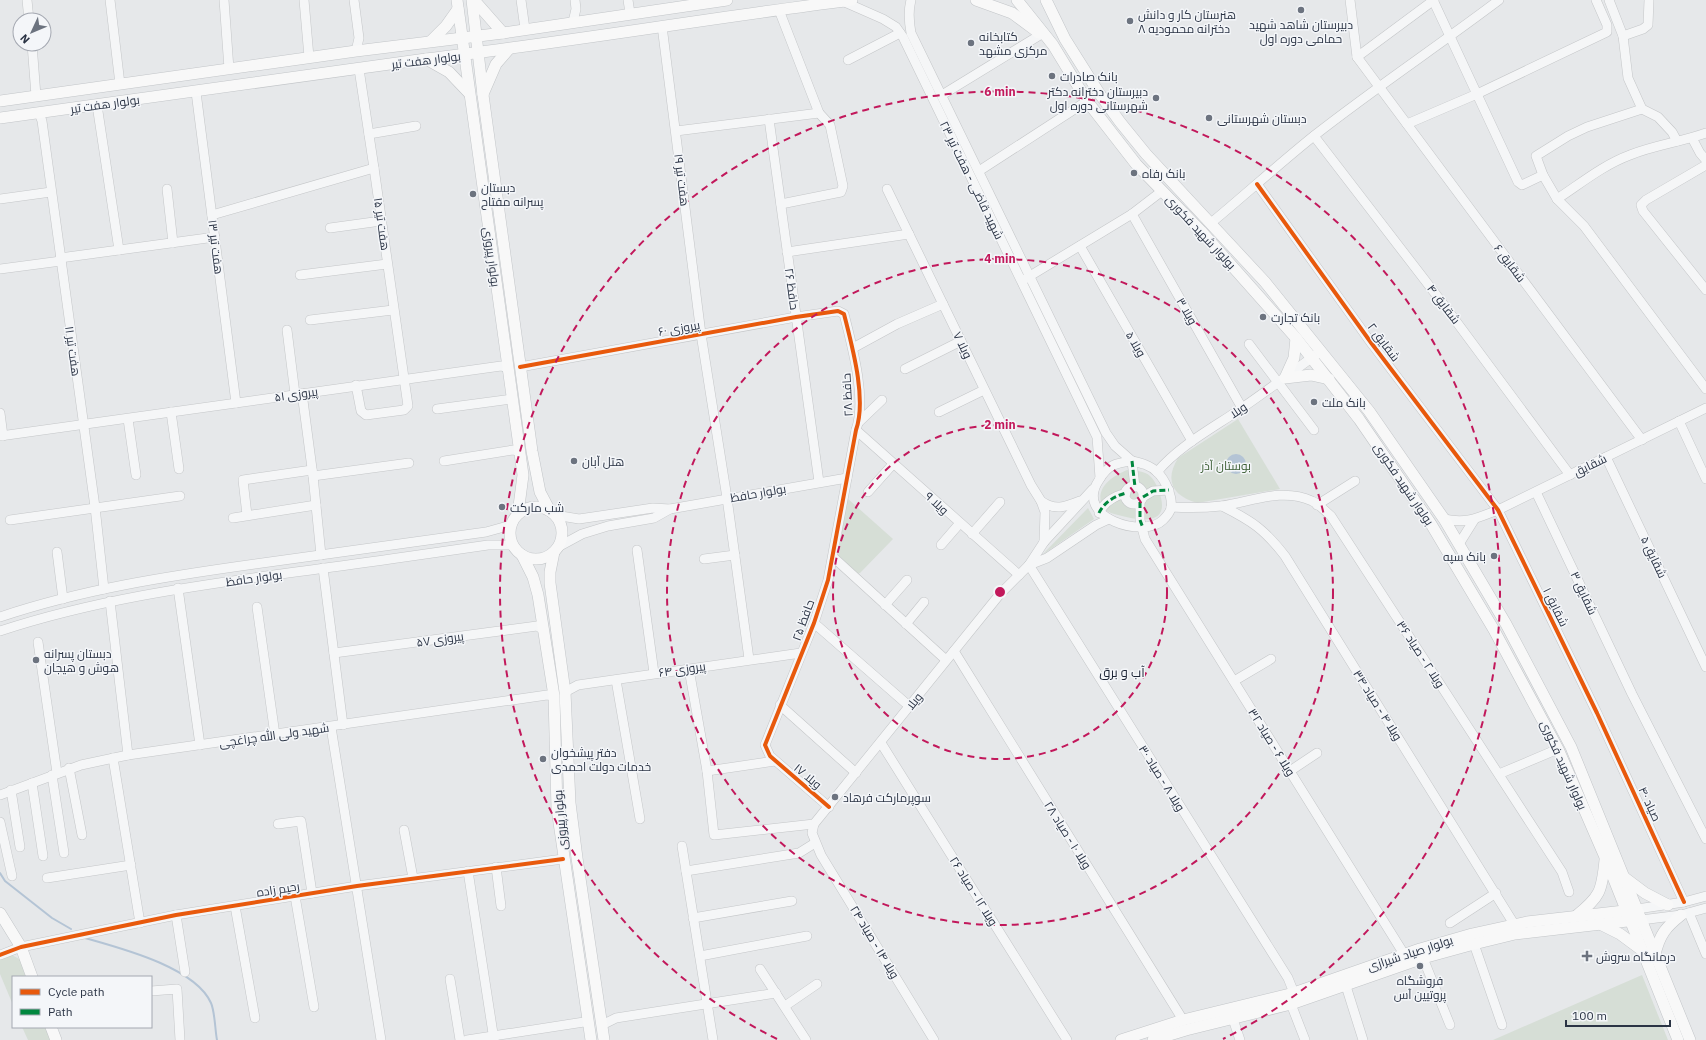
<svg xmlns="http://www.w3.org/2000/svg" width="1706" height="1040" viewBox="0 0 1706 1040" font-family="'IBM Plex Sans',Cairo,sans-serif">
<rect width="100%" height="100%" fill="#e6e8ea"/>
<!-- green -->
<g fill="#d6ded6">
<path d="M1238,419l42,70 -83,14c-24,-7 -33,-22 -19,-45z"/>
<path d="M1127,470c7,0 18,1 23,6 6,6 9,14 11,22 8,32 -33,20 -50,15 -5,-2 -9,-5 -10,-10 -4,-17 12,-27 26,-33z"/>
<polygon points="847,498 893,539 860,573 855,574 838,557"/>
<polygon points="1088,508 1094,519 1042,555"/>
<polygon points="12,955 21,960 28,977 13,977 13,1005 0,974 0,959"/>
<polygon points="1642,975 1668,1040 1493,1040"/>
<polygon points="22,1027 48,1027 53,1040 28,1040"/>
</g>
<!-- water -->
<circle fill="#b4c4d5" cx="1236" cy="464" r="10"/>
<g fill="none" stroke-linecap="round" stroke-linejoin="round">
<!-- stream -->
<g stroke="#b4c4d5" stroke-width="2">
<polyline points="0,873 5,881 52,918 71,929"/>
<path d="M85,938c35,10 110,29 126,65 4,9 4,27 6,37"/>
</g>
<!-- minor casing -->
<g stroke="#c4c6c8" stroke-width="10">
<g id="minor">
<polyline points="27,0 29,20"/>
<polyline points="110,0 120,84"/>
<polyline points="224,0 229,69"/>
<polyline points="304,0 309,57"/>
<polyline points="354,0 359,38 356,51"/>
<polyline points="521,0 525,29"/>
<polyline points="628,0 630,13"/>
<path d="M911,0c-3,11 -2,22 0,33l195,400 9,13 17,15 3,26"/>
<polyline points="1350,0 1357,57 1642,440"/>
<polyline points="1433,0 1518,182 1522,185 1543,175"/>
<polyline points="1609,0 1623,36 1628,78 1642,109 1658,117 1672,132 1677,141"/>
<polyline points="842,1 883,19 896,27 903,37 1097,437 1100,478"/>
<polyline points="779,10 819,113 830,125 843,186 841,192 781,204"/>
<polyline points="573,22 576,9 575,0"/>
<polyline points="662,26 701,334 727,498 749,659"/>
<polyline points="1623,36 1643,29 1648,25 1649,0"/>
<polyline points="32,44 36,96"/>
<polyline points="1357,57 1434,0"/>
<polyline points="848,60 900,33"/>
<polyline points="196,92 236,403"/>
<polyline points="942,95 1040,35"/>
<polyline points="97,105 119,250"/>
<polyline points="1642,109 1587,127 1568,136 1536,156 1543,175 1557,199 1584,226 1706,389"/>
<polyline points="39,113 42,121 95,507 104,589"/>
<polyline points="769,119 819,482"/>
<polyline points="1407,124 1477,94 1607,32 1607,25 1596,0"/>
<polyline points="676,131 819,113"/>
<polyline points="369,134 416,126"/>
<polyline points="1314,136 1444,305 1570,475"/>
<polyline points="1692,138 1700,153 1706,160"/>
<polyline points="1706,165 1646,200 1641,205 1643,211 1706,290"/>
<polyline points="979,171 1087,101"/>
<polyline points="1257,184 1372,344 1498,510 1597,713 1684,902"/>
<polyline points="167,189 173,243"/>
<polyline points="887,189 1031,485 1041,501"/>
<polyline points="0,199 51,192"/>
<path d="M1557,199c23,-15 46,-34 73,-44 25,-10 51,-13 76,-22"/>
<polyline points="1132,214 1242,408"/>
<polyline points="212,215 374,168"/>
<path d="M1211,223c35,-29 69,-60 104,-88 60,-47 123,-89 184,-135"/>
<polyline points="330,228 381,221"/>
<polyline points="1080,246 1192,441"/>
<polyline points="787,252 909,234"/>
<polyline points="60,258 215,237"/>
<polyline points="0,269 61,261"/>
<polyline points="300,275 387,264"/>
<polyline points="1025,279 1132,214 1162,191"/>
<polyline points="310,320 393,310"/>
<polyline points="287,330 295,394"/>
<polyline points="1249,344 1314,430"/>
<polyline points="853,348 897,324 943,304"/>
<path d="M520,367l276,-50 42,-6 6,3c8,32 23,85 12,116l-28,150 -14,43 -49,122 5,11 59,51"/>
<polyline points="905,369 961,341"/>
<polyline points="356,385 361,411 366,415 404,410 408,406 374,168 359,69"/>
<polyline points="302,393 313,476 321,555"/>
<polyline points="437,409 512,399"/>
<polyline points="171,412 179,469"/>
<polyline points="939,412 984,390"/>
<polyline points="0,413 3,436"/>
<polyline points="128,419 136,475"/>
<polyline points="1679,421 1706,479"/>
<polyline points="859,422 882,400"/>
<polyline points="856,430 1019,575"/>
<polyline points="0,436 501,366 508,368"/>
<polyline points="1606,457 1706,667"/>
<polyline points="444,461 513,450 520,452"/>
<path d="M1132,461c9,2 18,4 25,11 8,7 16,25 14,36 -1,5 -5,9 -8,12 -19,19 -90,-2 -64,-40 9,-15 16,-17 33,-19z"/>
<path d="M1157,472c23,-27 56,-44 85,-64 26,-18 50,-36 75,-54"/>
<polyline points="313,476 409,463"/>
<circle cx="1134" cy="495" r="9"/>
<polyline points="868,492 893,464"/>
<polyline points="1536,492 1632,694 1706,839"/>
<polyline points="1143,497 1153,491 1169,490"/>
<polyline points="1140,502 1140,520 1145,539 1404,954"/>
<polyline points="1317,505 1355,481"/>
<path d="M1222,506c30,15 42,23 63,50l229,368"/>
<path d="M1171,507c17,1 33,1 50,-1 30,-4 61,-19 91,-5 7,3 13,10 19,15l231,356 7,20"/>
<path d="M1099,513c5,-11 16,-17 27,-20"/>
<polyline points="247,515 243,480 312,470"/>
<polyline points="555,515 579,519 653,508 670,509 847,478"/>
<polyline points="233,518 316,505"/>
<path d="M1444,519c23,5 33,-1 54,-9l208,-102"/>
<polyline points="10,520 180,496"/>
<polyline points="972,534 1000,502"/>
<path d="M1044,542l1,-30 -4,-11c14,10 24,6 39,0"/>
<polyline points="1459,544 1474,520"/>
<polyline points="941,545 960,523"/>
<polyline points="558,547 582,534 608,526 654,518 670,509"/>
<polyline points="637,550 654,673"/>
<polyline points="57,552 63,599"/>
<polyline points="833,557 946,660"/>
<polyline points="704,559 735,555"/>
<polyline points="1029,565 1288,978 1294,993"/>
<polyline points="1029,565 1047,558 1096,525 1109,519"/>
<polyline points="323,568 343,725"/>
<polyline points="178,588 200,745"/>
<polyline points="110,601 128,755"/>
<polyline points="885,605 907,580"/>
<polyline points="257,607 275,735"/>
<path d="M0,617c83,-28 169,-41 255,-53 77,-11 154,-21 231,-32l25,-7"/>
<polyline points="814,623 909,706"/>
<polyline points="906,624 924,602"/>
<path d="M0,631c91,-30 186,-44 281,-57 69,-9 138,-19 207,-29h25"/>
<polyline points="38,642 57,773"/>
<polyline points="954,651 1183,1020"/>
<polyline points="334,653 537,626 544,630"/>
<polyline points="689,669 707,771 714,835 814,824"/>
<polyline points="616,680 640,819"/>
<polyline points="1234,681 1271,659"/>
<polyline points="565,692 578,685 801,653"/>
<polyline points="780,705 856,773"/>
<polyline points="331,727 381,1040"/>
<polyline points="881,743 1067,1040"/>
<polyline points="113,758 140,923"/>
<polyline points="69,768 82,835"/>
<polyline points="707,771 775,761"/>
<polyline points="1290,771 1317,753"/>
<polyline points="1499,774 1558,749"/>
<polyline points="52,775 64,853"/>
<polyline points="32,783 43,856"/>
<polyline points="11,790 20,847"/>
<polyline points="0,795 81,765 128,755 547,695 554,696"/>
<polyline points="0,822 12,876"/>
<polyline points="278,824 301,821 312,893"/>
<polyline points="404,830 413,878"/>
<polyline points="682,846 713,1040"/>
<polyline points="496,867 501,906"/>
<polyline points="468,871 494,1040"/>
<polyline points="686,871 799,853 815,843"/>
<polyline points="47,878 131,865"/>
<polyline points="295,896 314,1007"/>
<polyline points="235,906 255,1018"/>
<polyline points="1637,909 1684,902 1706,896"/>
<polyline points="1689,913 1706,954"/>
<polyline points="176,915 185,972"/>
<polyline points="693,918 792,901"/>
<polyline points="1641,920 1681,915 1706,908"/>
<polyline points="1450,923 1496,893"/>
<polyline points="1474,944 1502,1025"/>
<polyline points="0,955 21,947 176,915 357,886 563,859"/>
<polyline points="700,956 807,936"/>
<polyline points="1423,958 1450,1025"/>
<polyline points="760,969 806,1040"/>
<polyline points="450,979 460,1040"/>
<polyline points="1346,986 1363,1040"/>
<polyline points="151,991 177,989 180,1040"/>
<polyline points="1291,1004 1305,1040"/>
<polyline points="785,1006 817,984"/>
<polyline points="1233,1019 1240,1040"/>
<polyline points="602,1025 616,1018 776,993"/>
<polyline points="467,1040 584,1022 589,1024"/>
<polyline points="934,1040 821,855 812,833 814,824 1000,594 1029,565 1044,542 1093,489"/>
</g>
</g>
<!-- major casing -->
<g stroke="#c2c5c8" stroke-width="12">
<g id="major">
<polyline points="457,0 523,475 518,514"/>
<polyline points="472,0 483,95 532,451 540,492 550,511"/>
<polyline points="474,0 503,33"/>
<polyline points="976,0 1012,13 1039,33"/>
<polyline points="1017,0 1053,45 1087,101 1136,164 1201,231 1296,338 1359,419 1431,524 1494,630 1558,749 1605,857 1678,1040"/>
<polyline points="1046,0 1065,39 1099,93 1120,122 1146,154 1265,282 1369,411 1444,519 1506,624 1571,747 1690,1040"/>
<polyline points="431,41 446,26 458,9"/>
<polyline points="426,59 449,72 469,93"/>
<polyline points="483,94 496,64 509,49"/>
<polyline points="0,101 356,51 503,33 727,0"/>
<path d="M0,118l426,-59c142,-17 284,-41 426,-59"/>
<polyline points="1296,338 1294,358 1285,378 1311,375 1329,379"/>
<circle cx="536" cy="533" r="26"/>
<polyline points="554,552 550,572 550,583 565,692 570,803 577,858 604,1040"/>
<polyline points="522,555 533,577 538,595 554,696 557,809 591,1040"/>
<polyline points="1625,878 1645,893 1668,905"/>
<polyline points="0,913 21,947 32,977"/>
<path d="M1576,916c24,-19 26,-25 29,-56"/>
<polyline points="1600,924 1620,934 1643,951"/>
<path d="M1655,954c5,-20 11,-27 26,-39"/>
<polyline points="51,1027 56,1040"/>
<polyline points="1121,1040 1183,1020 1294,993 1420,949 1472,934 1527,922 1633,910"/>
<polyline points="1153,1040 1186,1030 1291,1004 1423,958 1474,944 1515,934 1636,920"/>
</g>
</g>
<!-- minor -->
<use href="#minor" stroke="#f5f6f7" stroke-width="9"/>
<!-- major -->
<use href="#major" stroke="#f8f8f8" stroke-width="11"/>
<!-- quiet -->
<g stroke="#00873e" stroke-width="3" stroke-dasharray="6 3" stroke-linecap="butt">
<polyline points="1132,461 1135,487"/>
<polyline points="1143,497 1153,491 1169,490"/>
<polyline points="1140,502 1140,520 1143,528"/>
<path d="M1099,513c5,-11 16,-17 27,-20"/>
</g>
<!-- cycleway casing -->
<g stroke="#f4f6f9" stroke-width="6">
<g id="cycleway">
<polyline points="1257,184 1372,344 1498,510 1597,713 1684,902"/>
<path d="M520,367l276,-50 42,-6 6,3c8,32 23,85 12,116l-28,150 -14,43 -49,122 5,11 59,51"/>
<polyline points="0,955 21,947 176,915 357,886 563,859"/>
</g>
</g>
<!-- cycleway -->
<use href="#cycleway" stroke="#e8590c" stroke-width="4"/>
</g>
<!-- distance rings -->
<g fill="none" stroke="#c2185b" stroke-width="2" stroke-dasharray="7 5">
<circle cx="1000" cy="592" r="167"/>
<circle cx="1000" cy="592" r="333"/>
<path d="M777 1039A500 500 0 1 1 1223 1039"/>
</g>
<!-- markers -->
<g fill="#6c737f" stroke="#f4f6f9" stroke-width="1.5">
<circle cx="1301" cy="10" r="4"/>
<circle cx="1130" cy="21" r="4"/>
<circle cx="971" cy="43" r="4"/>
<circle cx="1052" cy="76" r="4"/>
<circle cx="1156" cy="98" r="4"/>
<circle cx="1209" cy="118" r="4"/>
<circle cx="1134" cy="173" r="4"/>
<circle cx="473" cy="194" r="4"/>
<circle cx="1263" cy="317" r="4"/>
<circle cx="1314" cy="402" r="4"/>
<circle cx="574" cy="461" r="4"/>
<circle cx="502" cy="507" r="4"/>
<circle cx="1494" cy="556" r="4"/>
<circle cx="36" cy="660" r="4"/>
<circle cx="543" cy="759" r="4"/>
<circle cx="835" cy="797" r="4"/>
<path d="M1585 950h4v4h4v4h-4v4h-4v-4h-4v-4h4z"/>
<circle cx="1420" cy="966" r="4"/>
</g>
<g text-anchor="middle" dominant-baseline="central" stroke-width="3" stroke-linejoin="round" paint-order="stroke">
<!-- poi labels -->
<g font-size="12" fill="#2b3445" stroke="#f4f6f9" text-anchor="start">
<text x="1138" y="14">هنرستان کار و دانش<tspan x="1138" dy="14">دخترانه محمودیه ۸</tspan></text>
<text x="1301" y="24" text-anchor="middle">دبیرستان شاهد شهید<tspan x="1301" dy="14">حمامی دوره اول</tspan></text>
<text x="979" y="36">کتابخانه<tspan x="979" dy="14">مرکزی مشهد</tspan></text>
<text x="1060" y="76">بانک صادرات</text>
<text x="1148" y="91" text-anchor="end">دبیرستان دخترانه دکتر<tspan x="1148" dy="14">شهرستانی دوره اول</tspan></text>
<text x="1217" y="118">دبستان شهرستانی</text>
<text x="1142" y="173">بانک رفاه</text>
<text x="481" y="187">دبستان<tspan x="481" dy="14">پسرانه مفتاح</tspan></text>
<text x="1271" y="317">بانک تجارت</text>
<text x="1322" y="402">بانک ملت</text>
<text x="582" y="461">هتل آبان</text>
<text x="510" y="507">شب مارکت</text>
<text x="1486" y="556" text-anchor="end">بانک سپه</text>
<text x="44" y="653">دبستان پسرانه<tspan x="44" dy="14">هوش و هیجان</tspan></text>
<text x="551" y="752">دفتر پیشخوان<tspan x="551" dy="14">خدمات دولت احمدی</tspan></text>
<text x="843" y="797">سوپرمارکت فرهاد</text>
<text x="1596" y="956">درمانگاه سروش</text>
<text x="1420" y="980" text-anchor="middle">فروشگاه<tspan x="1420" dy="14">پروتیین آس</tspan></text>
</g>
<!-- street labels -->
<g font-size="12" fill="#2b3445" stroke="#f4f6f9">
<text transform="translate(426 60) rotate(-7)">بولوار هفت تیر</text>
<text transform="translate(105 104) rotate(-8)">بولوار هفت تیر</text>
<text transform="translate(682 180) rotate(83)">هفت تیر ۱۹</text>
<text transform="translate(972 180) rotate(64)">شهید قاضی - هفت تیر ۲۳</text>
<text transform="translate(382 224) rotate(82)">هفت تیر ۱۵</text>
<text transform="translate(1201 232) rotate(47)">بولوار شهید فکوری</text>
<text transform="translate(216 247) rotate(83)">هفت تیر ۱۳</text>
<text transform="translate(492 257) rotate(82)">بولوار پیروزی</text>
<text transform="translate(1510 263) rotate(53)">شقایق ۶</text>
<text transform="translate(792 289) rotate(82)">حافظ ۲۶</text>
<text transform="translate(1444 304) rotate(53)">شقایق ۴</text>
<text transform="translate(1187 311) rotate(60)">ویلا ۳</text>
<text transform="translate(679 328) rotate(-10)">پیروزی ۶۰</text>
<text transform="translate(1384 342) rotate(53)">شقایق ۲</text>
<text transform="translate(1136 344) rotate(60)">ویلا ۵</text>
<text transform="translate(963 345) rotate(64)">ویلا ۷</text>
<text transform="translate(73 351) rotate(82)">هفت تیر ۱۱</text>
<text transform="translate(296 394) rotate(-8)">پیروزی ۵۱</text>
<text transform="translate(847 395) rotate(-93)">حافظ ۲۸</text>
<text transform="translate(1238 410) rotate(-34)">ویلا</text>
<text transform="translate(1590 465) rotate(-26)">شقایق</text>
<text transform="translate(1404 484) rotate(56)">بولوار شهید فکوری</text>
<text transform="translate(758 493) rotate(-10)">بولوار حافظ</text>
<text transform="translate(937 503) rotate(42)">ویلا ۹</text>
<text transform="translate(1654 557) rotate(65)">شقایق ۵</text>
<text transform="translate(254 578) rotate(-8)">بولوار حافظ</text>
<text transform="translate(1584 593) rotate(65)">شقایق ۳</text>
<text transform="translate(1556 607) rotate(64)">شقایق ۱</text>
<text transform="translate(803 620) rotate(-70)">حافظ ۲۵</text>
<text transform="translate(440 639) rotate(-8)">پیروزی ۵۷</text>
<text transform="translate(1421 654) rotate(57)">ویلا ۲ - صیاد ۳۶</text>
<text transform="translate(682 669) rotate(-8)">پیروزی ۶۴</text>
<text transform="translate(914 701) rotate(-52)">ویلا</text>
<text transform="translate(1378 705) rotate(58)">ویلا ۴ - صیاد ۳۴</text>
<text transform="translate(274 735) rotate(-8)">شهید ولی الله چراغچی</text>
<text transform="translate(1272 742) rotate(58)">ویلا ۶ - صیاد ۳۲</text>
<text transform="translate(1564 765) rotate(66)">بولوار شهید فکوری</text>
<text transform="translate(808 776) rotate(40)">ویلا ۱۷</text>
<text transform="translate(1162 778) rotate(58)">ویلا ۸ - صیاد ۳۰</text>
<text transform="translate(1650 804) rotate(65)">صیاد ۴۰</text>
<text transform="translate(560 820) rotate(-95)">بولوار پیروزی</text>
<text transform="translate(1068 835) rotate(58)">ویلا ۱۰ - صیاد ۲۸</text>
<text transform="translate(278 889) rotate(-9)">رحیم زاده</text>
<text transform="translate(974 891) rotate(58)">ویلا ۱۲ - صیاد ۲۶</text>
<text transform="translate(875 942) rotate(59)">ویلا ۱۴ - صیاد ۲۴</text>
<text transform="translate(1410 953) rotate(-18)">بولوار صیاد شیرازی</text>
</g>
<!-- park labels -->
<g font-size="12" fill="#3f6138" stroke="#f4f6f9">
<text x="1226" y="465">بوستان آذر</text>
</g>
<!-- neighbourhood labels -->
<g font-size="13" fill="#1d2536" stroke="#f4f6f9">
<text x="1122" y="672">آب و برق</text>
</g>
</g>
<circle cx="1000" cy="592" r="6" fill="#c2185b" stroke="#f4f6f9" stroke-width="2"/>
<g font-size="12" text-anchor="middle" font-weight="bold" fill="#c2185b" stroke="#f4f6f9" stroke-width="3" stroke-linejoin="round" paint-order="stroke">
<text x="1000" y="96">6 min</text>
<text x="1000" y="263">4 min</text>
<text x="1000" y="429">2 min</text>
</g>
<!-- legend -->
<rect x="12" y="976" width="140" height="52" fill="#f4f6f9" stroke="#a4a8b1"/>
<rect x="20" y="989" width="20" height="6" fill="#e8590c" stroke="#a4a8b1"/>
<text x="48" y="996" font-size="12" fill="#2b3445">Cycle path</text>
<rect x="20" y="1009" width="20" height="6" fill="#00873e" stroke="#a4a8b1"/>
<text x="48" y="1016" font-size="12" fill="#2b3445">Path</text>
<!-- north arrow -->
<g transform="translate(32 32) rotate(226)"><circle r="19" fill="#f4f6f9" stroke="#a4a8b1"/>
<path d="M0-3L7 15L0 10L-7 15Z" fill="#6c737f"/>
<text y="-6" font-size="11" font-weight="bold" text-anchor="middle" fill="#2b3445">N</text>
</g>
<!-- scale -->
<path d="M1566 1020v6h104v-6" fill="none" stroke="#2b3445" stroke-width="2"/>
<text x="1572" y="1020" font-size="12" fill="#2b3445" stroke="#f4f6f9" stroke-width="3" paint-order="stroke">100 m</text>
</svg>
